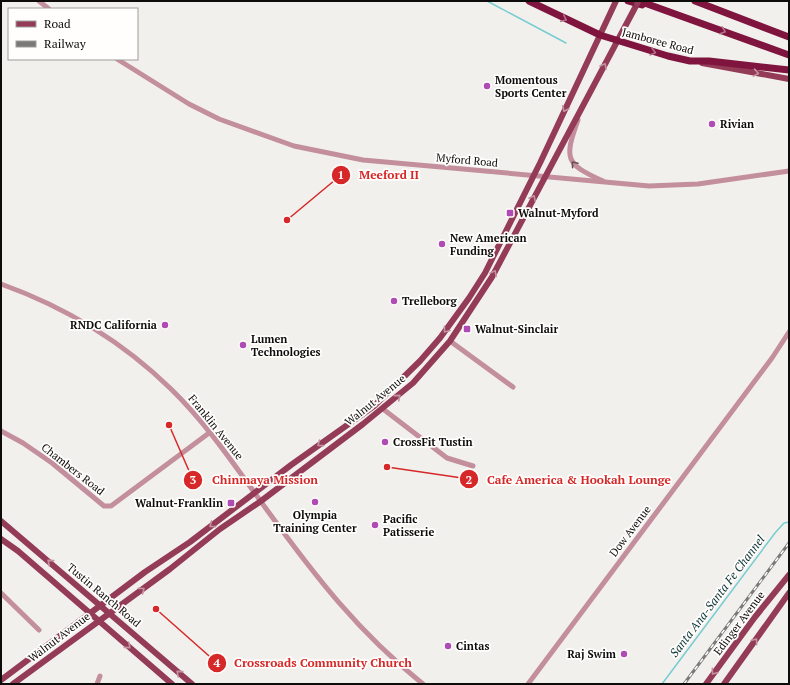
<svg xmlns="http://www.w3.org/2000/svg" width="790" height="685" viewBox="0 0 790 685" font-family="'PT Serif',serif">
<rect width="100%" height="100%" fill="#f2f0ed"/>
<g fill="none" stroke-linecap="round" stroke-linejoin="round">
<!-- stream -->
<g stroke="#77ccd1" stroke-width="1.5">
<polyline points="487,1 566,43"/>
<polyline points="662,684 775,533 784,523 789,522"/>
</g>
<!-- minor -->
<g stroke="#c38f9c" stroke-width="5">
<polyline points="39,1 49,9"/>
<polyline points="117,59 189,104 219,119 294,146 363,160 649,186 698,184 789,171"/>
<path d="M578,120c-14,39 -13,44 25,61"/>
<path d="M1,284c64,23 122,58 170,105 37,36 66,80 96,121 48,66 92,123 156,174"/>
<polyline points="450,341 513,387"/>
<polyline points="383,409 447,458 473,466"/>
<polyline points="1,431 23,443 52,463 104,506 111,506 209,433"/>
<polyline points="1,593 39,630"/>
<polyline points="97,684 100,676"/>
<polyline points="528,684 772,358 789,332"/>
</g>
<!-- major -->
<g stroke="#933b57" stroke-width="6">
<polyline points="702,63 789,79"/>
<polyline points="1,521 192,684"/>
<polyline points="1,539 18,551 172,684"/>
<polyline points="1,680 145,572 190,542 291,465 374,406 420,361 440,338 469,298 485,273 540,163 616,1"/>
<polyline points="13,684 170,569 220,529 261,501 363,424 413,383 450,341 492,277 637,4"/>
<polyline points="706,684 755,617 789,575"/>
<polyline points="724,684 789,593"/>
</g>
<!-- highway -->
<g stroke="#7f143f" stroke-width="7">
<polyline points="529,1 600,35 668,56 690,61 709,61 789,70"/>
<polyline points="628,1 642,5"/>
<polyline points="639,1 789,55"/>
<polyline points="695,1 789,37"/>
</g>
<!-- rail casing -->
<g stroke="#7a7977" stroke-width="3">
<polyline id="rail" points="684,684 789,543"/>
</g>
<!-- rail -->
<use href="#rail" stroke="#fffefc" stroke-width="1.5" stroke-dasharray="4.5" stroke-linecap="butt"/>
<!-- major-bridge -->
<polyline stroke="#933b57" stroke-width="6" points="637,4 638,1"/>
</g>
<!-- one-way arrows -->
<defs><path id="oneway-chevron" d="M-2-3.5L2.5 0L-2 3.5" fill="none" stroke-width="1.6" stroke-linecap="round" stroke-linejoin="round"/></defs>
<g stroke="#b2728b">
<use href="#oneway-chevron" transform="translate(564 19) rotate(25)"/>
<use href="#oneway-chevron" transform="translate(723 31) rotate(19)"/>
<use href="#oneway-chevron" transform="translate(653 52) rotate(15)"/>
</g>
<g stroke="#c493a1">
<use href="#oneway-chevron" transform="translate(604 66) rotate(-61)"/>
<use href="#oneway-chevron" transform="translate(756 73) rotate(10)"/>
<use href="#oneway-chevron" transform="translate(565 109) rotate(115)"/>
<use href="#oneway-chevron" transform="translate(533 198) rotate(-63)"/>
<use href="#oneway-chevron" transform="translate(494 273) rotate(-62)"/>
<use href="#oneway-chevron" transform="translate(446 330) rotate(127)"/>
<use href="#oneway-chevron" transform="translate(398 397) rotate(-41)"/>
<use href="#oneway-chevron" transform="translate(320 444) rotate(144)"/>
<use href="#oneway-chevron" transform="translate(212 525) rotate(143)"/>
<use href="#oneway-chevron" transform="translate(50 562) rotate(-140)"/>
<use href="#oneway-chevron" transform="translate(142 590) rotate(-37)"/>
<use href="#oneway-chevron" transform="translate(755 641) rotate(-54)"/>
<use href="#oneway-chevron" transform="translate(128 646) rotate(41)"/>
<use href="#oneway-chevron" transform="translate(714 672) rotate(126)"/>
<use href="#oneway-chevron" transform="translate(179 673) rotate(-139)"/>
</g>
<use stroke="#684e54" href="#oneway-chevron" transform="translate(574 164) rotate(-130)"/>
<!-- markers -->
<g fill="#ae4cb3" stroke="#fffefc" stroke-width="1.5">
<circle cx="487" cy="86" r="4"/>
<circle cx="712" cy="124" r="4"/>
<rect x="506" y="209" width="8" height="8" rx="2"/>
<circle cx="442" cy="244" r="4"/>
<circle cx="394" cy="301" r="4"/>
<circle cx="165" cy="325" r="4"/>
<rect x="463" y="325" width="8" height="8" rx="2"/>
<circle cx="243" cy="345" r="4"/>
<circle cx="385" cy="442" r="4"/>
<circle cx="315" cy="502" r="4"/>
<rect x="227" y="499" width="8" height="8" rx="2"/>
<circle cx="375" cy="525" r="4"/>
<circle cx="448" cy="646" r="4"/>
<circle cx="624" cy="654" r="4"/>
</g>
<g text-anchor="middle" dominant-baseline="central" stroke-width="3.5" stroke-linejoin="round" paint-order="stroke">
<!-- street labels -->
<g font-size="11" fill="#0d0c0b" stroke="#fffefc">
<text transform="translate(658 41) rotate(15)">Jamboree Road</text>
<text transform="translate(467 160) rotate(5)">Myford Road</text>
<text transform="translate(375 400) rotate(-39)">Walnut Avenue</text>
<text transform="translate(216 427) rotate(51)">Franklin Avenue</text>
<text transform="translate(73 469) rotate(38)">Chambers Road</text>
<text transform="translate(630 531) rotate(-53)">Dow Avenue</text>
<text transform="translate(104 595) rotate(40)">Tustin Ranch Road</text>
<text transform="translate(739 623) rotate(-53)">Edinger Avenue</text>
<text transform="translate(59 637) rotate(-37)">Walnut Avenue</text>
</g>
<!-- poi labels -->
<g font-size="11" font-weight="bold" fill="#0d0c0b" stroke="#fffefc" text-anchor="start">
<text x="495" y="80">Momentous<tspan x="495" dy="13">Sports Center</tspan></text>
<text x="720" y="124">Rivian</text>
<text x="518" y="213">Walnut-Myford</text>
<text x="450" y="238">New American<tspan x="450" dy="13">Funding</tspan></text>
<text x="402" y="301">Trelleborg</text>
<text x="157" y="325" text-anchor="end">RNDC California</text>
<text x="475" y="329">Walnut-Sinclair</text>
<text x="251" y="339">Lumen<tspan x="251" dy="13">Technologies</tspan></text>
<text x="393" y="442">CrossFit Tustin</text>
<text x="223" y="503" text-anchor="end">Walnut-Franklin</text>
<text x="315" y="515" text-anchor="middle">Olympia<tspan x="315" dy="13">Training Center</tspan></text>
<text x="383" y="519">Pacific<tspan x="383" dy="13">Patisserie</tspan></text>
<text x="456" y="646">Cintas</text>
<text x="616" y="654" text-anchor="end">Raj Swim</text>
</g>
<!-- water labels -->
<g font-size="12" font-style="italic" fill="#093437" stroke="#fffefc">
<text transform="translate(717 596) rotate(-53)">Santa Ana-Santa Fe Channel</text>
</g>
</g>
<!-- callouts -->
<path fill="none" stroke="#d62828" stroke-width="1.5" d="M287 220L341 175M387 467L469 479M169 425L193 480M156 609L217 663"/>
<g fill="#d62828" stroke="#fffefc" stroke-width="1.5">
<circle cx="287" cy="220" r="4"/>
<circle cx="387" cy="467" r="4"/>
<circle cx="169" cy="425" r="4"/>
<circle cx="156" cy="609" r="4"/>
<circle cx="341" cy="175" r="10"/>
<circle cx="469" cy="479" r="10"/>
<circle cx="193" cy="480" r="10"/>
<circle cx="217" cy="663" r="10"/>
</g>
<g font-size="12" text-anchor="middle" font-weight="bold" fill="#fff">
<text x="341" y="179">1</text>
<text x="469" y="484">2</text>
<text x="193" y="484">3</text>
<text x="217" y="667">4</text>
</g>
<g font-size="12" text-anchor="middle" font-weight="bold" fill="#d62828" stroke="#fffefc" stroke-width="3.5" stroke-linejoin="round" paint-order="stroke">
<text x="389" y="179">Meeford II</text>
<text x="579" y="484">Cafe America &amp; Hookah Lounge</text>
<text x="265" y="484">Chinmaya Mission</text>
<text x="323" y="667">Crossroads Community Church</text>
</g>
<!-- border -->
<rect width="790" height="685" fill="none" stroke="#0d0c0b" stroke-width="4"/>
<!-- legend -->
<rect x="8" y="8" width="130" height="52" fill="#fffefc" stroke="#9e9d9c"/>
<rect x="16" y="21" width="20" height="6" fill="#933b57" stroke="#9e9d9c"/>
<text x="44" y="28" font-size="12" fill="#0d0c0b">Road</text>
<rect x="16" y="41" width="20" height="6" fill="#7a7977" stroke="#9e9d9c"/>
<text x="44" y="48" font-size="12" fill="#0d0c0b">Railway</text>
</svg>
